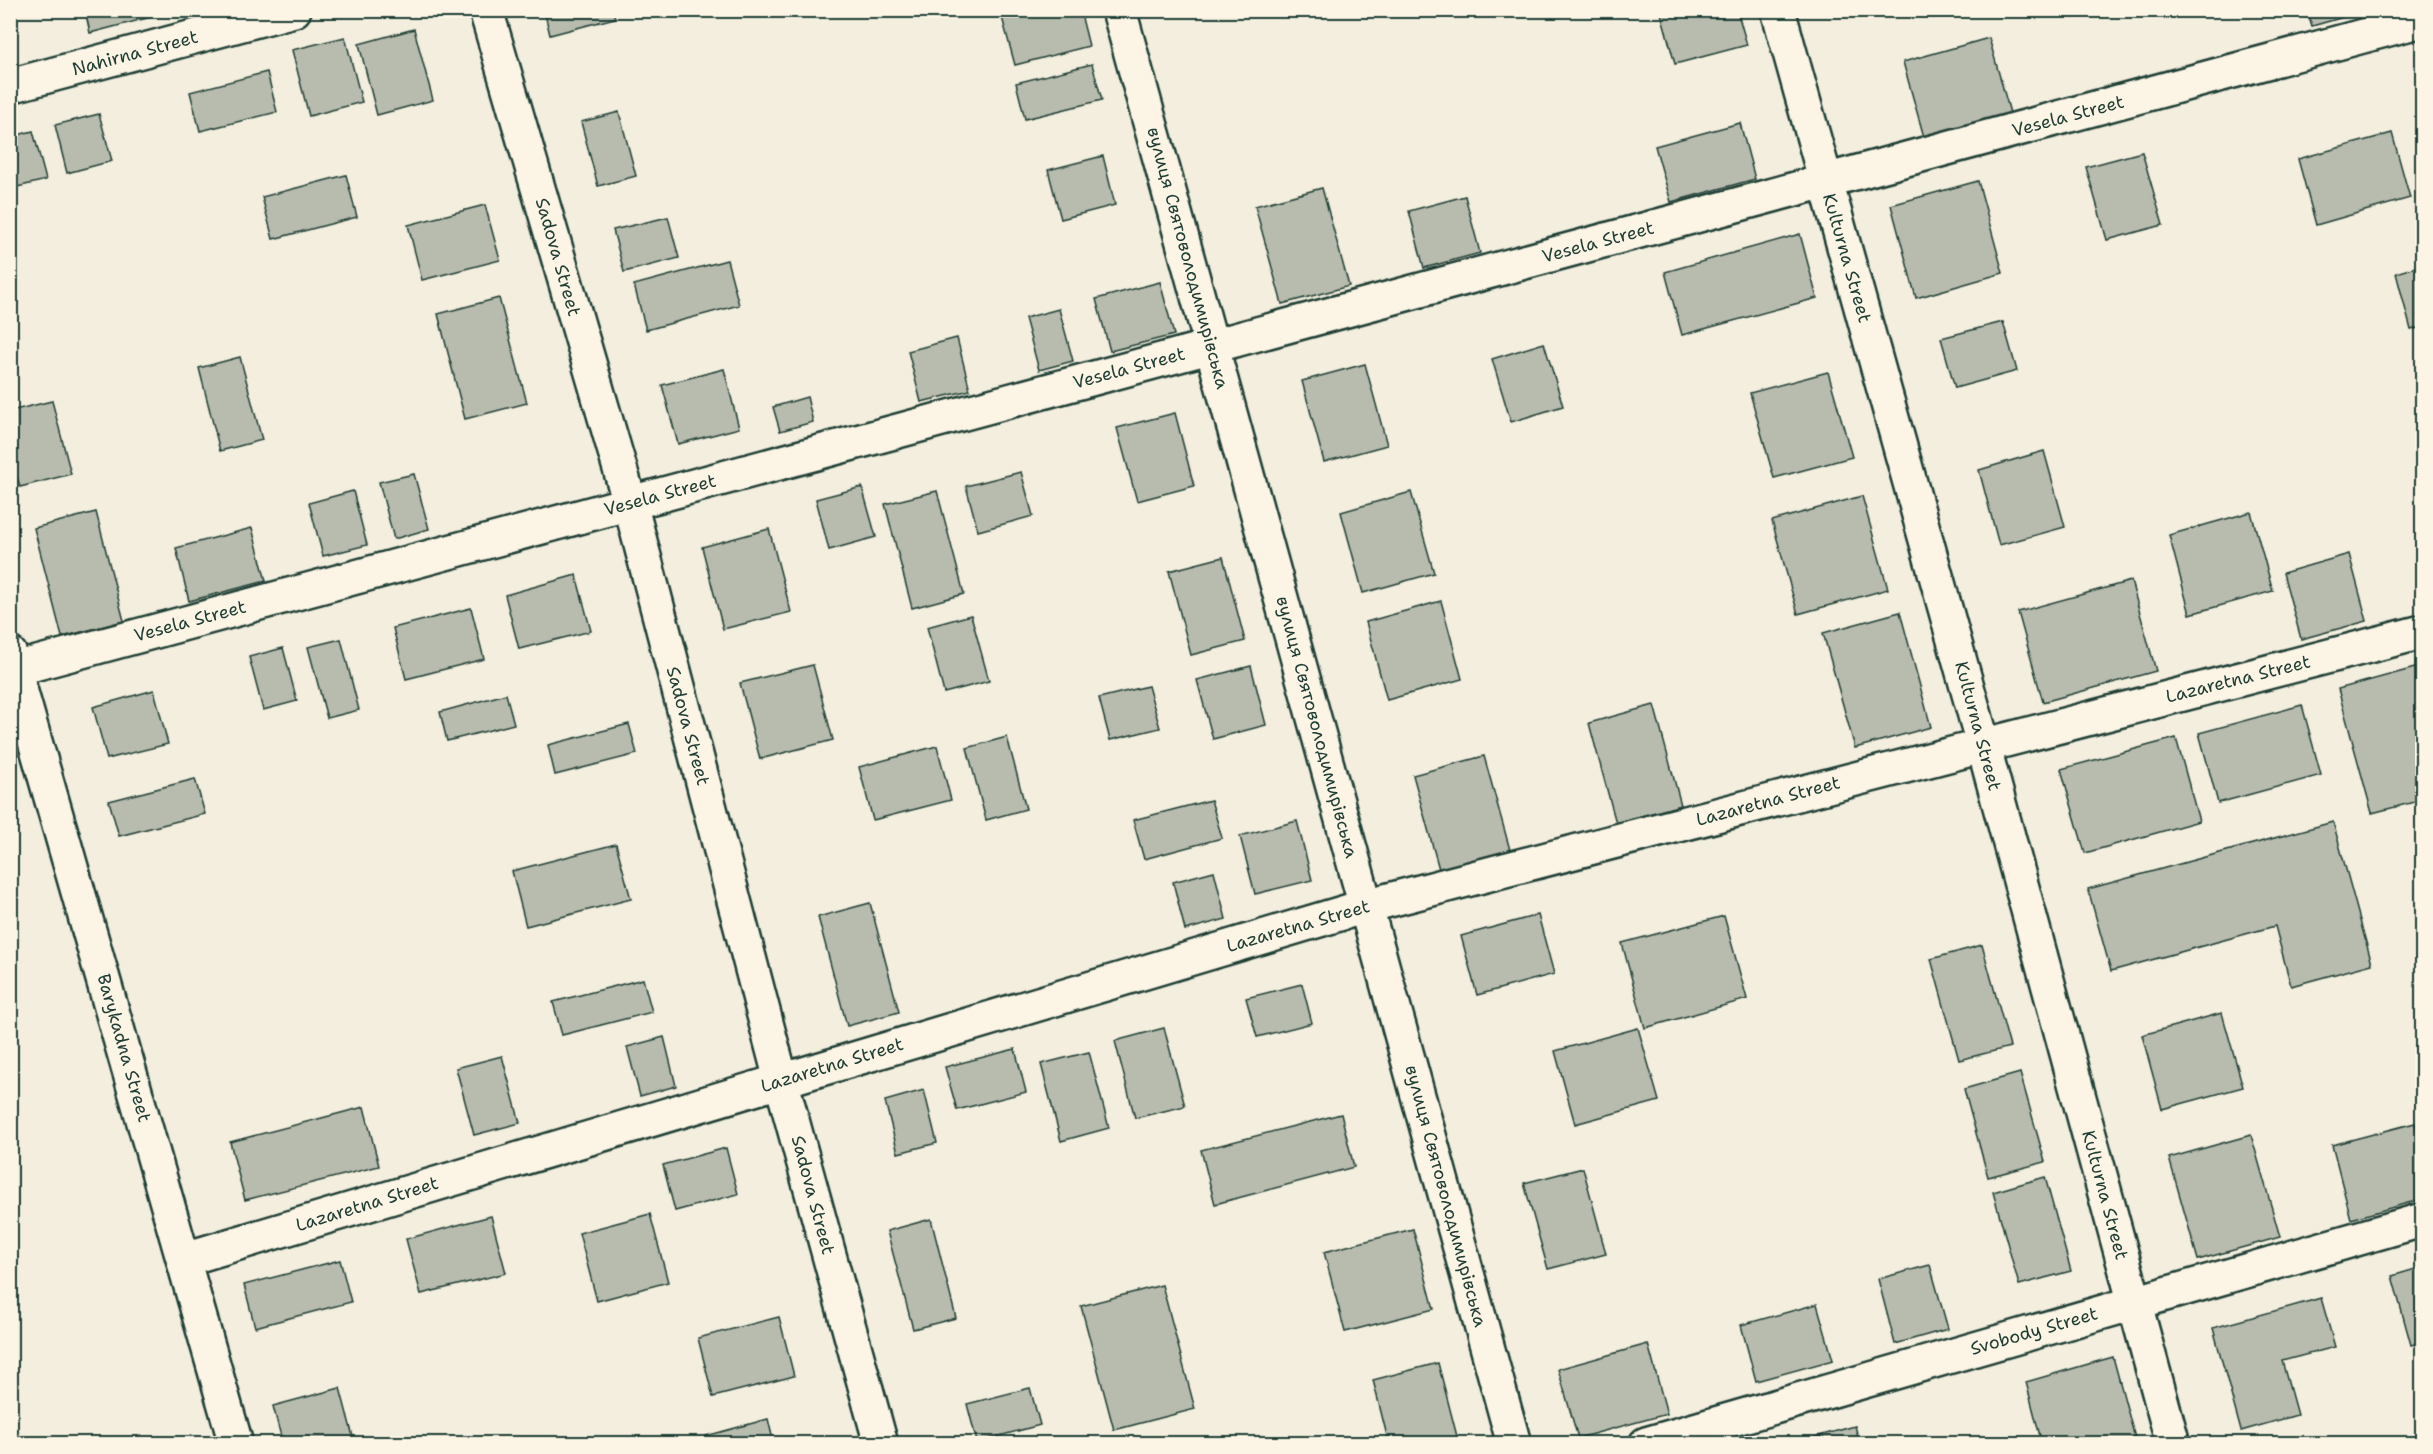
<svg xmlns="http://www.w3.org/2000/svg" width="2433" height="1454" viewBox="0 0 2433 1454" font-family="'Shantell Sans',sans-serif">
<rect width="100%" height="100%" fill="#f3eede"/>
<filter id="ink" filterUnits="userSpaceOnUse"><feTurbulence type="fractalNoise" baseFrequency=".0167" numOctaves="2"/><feDisplacementMap in="SourceGraphic" scale="12" xChannelSelector="R" yChannelSelector="G"/><feConvolveMatrix kernelMatrix="1 2 1 2 8 2 1 2 1" color-interpolation-filters="sRGB"/></filter>
<g filter="url(#ink)">
<!-- building -->
<g fill="#b8bcae" stroke="#1f3d34" stroke-width="1.5">
<polygon points="85,10 158,10 159,15 90,33"/>
<polygon points="544,10 613,10 615,18 550,35"/>
<polygon points="1000,10 1080,10 1089,46 1015,65"/>
<polygon points="1670,10 1737,10 1747,45 1675,64 1661,13"/>
<polygon points="2307,10 2369,10 2312,26"/>
<polygon points="414,29 433,100 377,115 359,44"/>
<polygon points="345,37 362,102 309,116 292,50"/>
<polygon points="1989,38 2010,113 1924,137 1903,62"/>
<polygon points="1092,64 1102,100 1025,119 1016,83"/>
<polygon points="267,72 277,112 200,131 190,92"/>
<polygon points="619,112 636,176 598,186 581,122"/>
<polygon points="99,114 112,161 67,173 55,125"/>
<polygon points="1740,123 1755,179 1671,202 1655,146"/>
<polygon points="33,131 46,180 17,187 10,161 10,137"/>
<polygon points="2392,133 2410,198 2316,225 2298,159"/>
<polygon points="2142,152 2163,225 2107,240 2086,167"/>
<polygon points="1103,156 1115,205 1061,219 1048,170"/>
<polygon points="346,175 357,217 273,239 262,197"/>
<polygon points="1978,181 2003,273 1916,298 1891,205"/>
<polygon points="1322,188 1349,286 1282,304 1255,206"/>
<polygon points="1465,196 1480,253 1424,268 1409,211"/>
<polygon points="485,205 500,260 422,280 408,225"/>
<polygon points="668,217 679,258 624,272 613,230"/>
<polygon points="1800,234 1817,298 1682,335 1665,272"/>
<polygon points="727,260 739,305 646,330 634,285"/>
<polygon points="2422,265 2422,327 2411,330 2396,273"/>
<polygon points="1160,282 1174,335 1110,351 1096,299"/>
<polygon points="499,298 527,403 465,419 438,314"/>
<polygon points="1059,309 1073,361 1039,370 1025,318"/>
<polygon points="2003,322 2017,371 1955,388 1941,338"/>
<polygon points="957,338 970,390 921,402 908,351"/>
<polygon points="1544,343 1563,406 1511,422 1492,359"/>
<polygon points="240,357 262,440 220,451 199,368"/>
<polygon points="1365,364 1387,445 1324,462 1302,381"/>
<polygon points="724,369 739,428 678,444 662,385"/>
<polygon points="1828,372 1852,457 1774,478 1750,393"/>
<polygon points="807,397 813,422 780,431 773,407"/>
<polygon points="52,401 71,474 20,487 10,451 10,411"/>
<polygon points="1175,413 1194,486 1137,501 1117,428"/>
<polygon points="2044,451 2065,527 1999,545 1979,470"/>
<polygon points="1021,472 1033,516 978,531 966,486"/>
<polygon points="414,474 429,529 394,539 379,482"/>
<polygon points="862,487 876,537 829,550 816,499"/>
<polygon points="353,491 367,545 323,556 309,503"/>
<polygon points="937,491 964,594 912,608 885,504"/>
<polygon points="1411,492 1434,573 1363,593 1341,512"/>
<polygon points="1862,496 1888,589 1798,614 1772,521"/>
<polygon points="96,512 124,621 62,637 34,528"/>
<polygon points="2251,512 2273,591 2190,614 2169,535"/>
<polygon points="252,528 266,581 189,601 176,548"/>
<polygon points="769,529 791,612 723,629 702,547"/>
<polygon points="2349,554 2367,621 2301,639 2283,573"/>
<polygon points="1223,557 1245,641 1191,655 1169,571"/>
<polygon points="576,575 591,631 519,649 505,595"/>
<polygon points="2131,581 2156,671 2043,702 2018,612"/>
<polygon points="1441,601 1462,679 1387,700 1366,622"/>
<polygon points="471,608 484,659 406,679 393,628"/>
<polygon points="1900,612 1931,727 1855,748 1823,633"/>
<polygon points="971,615 989,681 944,693 927,627"/>
<polygon points="341,639 359,710 327,718 308,647"/>
<polygon points="283,648 297,701 263,710 249,657"/>
<polygon points="813,665 833,740 760,759 740,683"/>
<polygon points="1251,666 1266,725 1213,739 1197,680"/>
<polygon points="2422,666 2422,800 2372,813 2338,689"/>
<polygon points="1148,686 1160,728 1110,740 1099,698"/>
<polygon points="154,690 168,744 107,759 93,707"/>
<polygon points="506,694 514,724 447,741 440,712"/>
<polygon points="1654,705 1681,805 1616,823 1589,723"/>
<polygon points="2302,705 2321,775 2218,803 2199,733"/>
<polygon points="629,724 637,754 555,775 548,745"/>
<polygon points="1007,737 1026,809 986,820 967,748"/>
<polygon points="2176,738 2199,821 2085,853 2061,769"/>
<polygon points="937,746 951,800 873,820 859,767"/>
<polygon points="1484,756 1510,850 1439,869 1413,775"/>
<polygon points="195,779 205,814 119,836 109,801"/>
<polygon points="1211,800 1222,838 1144,859 1133,820"/>
<polygon points="1297,821 1312,880 1255,894 1240,836"/>
<polygon points="2333,822 2372,964 2291,986 2275,926 2111,971 2088,889"/>
<polygon points="616,844 631,899 526,926 512,871"/>
<polygon points="1214,871 1226,919 1185,930 1173,882"/>
<polygon points="870,903 899,1012 847,1026 818,917"/>
<polygon points="1538,915 1554,974 1477,995 1461,936"/>
<polygon points="1724,916 1747,999 1645,1028 1622,943"/>
<polygon points="1982,945 2010,1047 1959,1060 1931,959"/>
<polygon points="643,979 652,1012 562,1035 553,1002"/>
<polygon points="1302,984 1312,1023 1257,1037 1246,998"/>
<polygon points="2222,1013 2243,1087 2162,1109 2142,1035"/>
<polygon points="1164,1028 1185,1106 1135,1118 1115,1041"/>
<polygon points="1638,1028 1659,1101 1575,1124 1555,1051"/>
<polygon points="664,1037 676,1086 640,1096 627,1047"/>
<polygon points="1015,1049 1026,1092 957,1110 945,1067"/>
<polygon points="1089,1052 1109,1128 1061,1141 1041,1064"/>
<polygon points="502,1056 520,1123 474,1135 456,1068"/>
<polygon points="2020,1073 2045,1162 1988,1177 1964,1089"/>
<polygon points="924,1090 937,1143 898,1153 885,1101"/>
<polygon points="364,1107 379,1166 245,1200 230,1142"/>
<polygon points="1341,1114 1354,1167 1215,1204 1201,1150"/>
<polygon points="2415,1123 2422,1151 2422,1199 2351,1219 2332,1145"/>
<polygon points="2251,1135 2280,1237 2198,1260 2169,1158"/>
<polygon points="726,1148 738,1194 675,1211 663,1165"/>
<polygon points="1583,1168 1606,1254 1548,1269 1524,1183"/>
<polygon points="2045,1177 2071,1271 2019,1285 1993,1192"/>
<polygon points="650,1214 668,1282 597,1301 579,1233"/>
<polygon points="491,1216 506,1273 421,1294 406,1239"/>
<polygon points="931,1219 956,1318 913,1329 887,1231"/>
<polygon points="1413,1229 1434,1309 1345,1332 1324,1252"/>
<polygon points="340,1260 351,1302 255,1327 244,1285"/>
<polygon points="1930,1265 1948,1329 1895,1344 1878,1279"/>
<polygon points="2422,1267 2422,1342 2411,1345 2392,1276"/>
<polygon points="1162,1285 1195,1409 1114,1430 1081,1306"/>
<polygon points="2321,1298 2335,1347 2282,1361 2297,1415 2241,1431 2213,1328"/>
<polygon points="1817,1304 1833,1360 1756,1381 1741,1325"/>
<polygon points="779,1317 794,1376 713,1397 698,1338"/>
<polygon points="1648,1344 1667,1414 1578,1438 1558,1369"/>
<polygon points="2113,1357 2135,1438 2113,1444 2042,1444 2026,1382"/>
<polygon points="1438,1363 1459,1444 1389,1444 1373,1380"/>
<polygon points="340,1388 355,1444 283,1444 273,1406"/>
<polygon points="1030,1388 1040,1425 977,1442 967,1404"/>
<polygon points="768,1419 774,1444 708,1444 706,1436"/>
<polygon points="1855,1426 1860,1444 1790,1444"/>
</g>
<g fill="none" stroke-linecap="round" stroke-linejoin="round">
<!-- minor casing -->
<g stroke="#1f3d34" stroke-width="38">
<g id="minor">
<polyline points="486,10 630,503 781,1080 881,1444"/>
<polyline points="1778,10 1983,744 2173,1444"/>
<polyline points="10,86 294,10"/>
<polyline points="10,654 236,1444"/>
<polyline points="10,665 15,669 2422,20"/>
<polyline points="185,1259 1366,906 2422,632"/>
<polyline points="1646,1444 2422,1220"/>
</g>
</g>
<!-- tertiary casing -->
<g stroke="#1f3d34" stroke-width="38">
<polyline id="tertiary" points="1119,10 1514,1444"/>
</g>
<!-- minor -->
<use href="#minor" stroke="#fcf5e5" stroke-width="33"/>
<!-- tertiary -->
<use href="#tertiary" stroke="#fcf5e5" stroke-width="33"/>
</g>
</g>
<g text-anchor="middle" dominant-baseline="central" stroke-width="4.5" stroke-linejoin="round" paint-order="stroke">
<!-- street labels -->
<g font-size="18" fill="#1f3d34" stroke="#fcf5e5">
<text transform="translate(135 53) rotate(-15)">Nahirna Street</text>
<text transform="translate(2068 116) rotate(-15)">Vesela Street</text>
<text transform="translate(1598 242) rotate(-15)">Vesela Street</text>
<text transform="translate(558 257) rotate(74)">Sadova Street</text>
<text transform="translate(1188 258) rotate(75)">вулиця Святоволодимирівська</text>
<text transform="translate(1847 258) rotate(74)">Kulturna Street</text>
<text transform="translate(1129 368) rotate(-15)">Vesela Street</text>
<text transform="translate(660 495) rotate(-15)">Vesela Street</text>
<text transform="translate(190 621) rotate(-15)">Vesela Street</text>
<text transform="translate(2238 679) rotate(-14)">Lazaretna Street</text>
<text transform="translate(688 726) rotate(75)">Sadova Street</text>
<text transform="translate(1978 726) rotate(75)">Kulturna Street</text>
<text transform="translate(1317 727) rotate(75)">вулиця Святоволодимирівська</text>
<text transform="translate(1768 801) rotate(-15)">Lazaretna Street</text>
<text transform="translate(1298 926) rotate(-16)">Lazaretna Street</text>
<text transform="translate(124 1048) rotate(74)">Barykadna Street</text>
<text transform="translate(832 1065) rotate(-17)">Lazaretna Street</text>
<text transform="translate(813 1195) rotate(75)">Sadova Street</text>
<text transform="translate(2105 1195) rotate(75)">Kulturna Street</text>
<text transform="translate(1446 1196) rotate(75)">вулиця Святоволодимирівська</text>
<text transform="translate(367 1204) rotate(-17)">Lazaretna Street</text>
<text transform="translate(2034 1331) rotate(-16)">Svobody Street</text>
</g>
</g>
<!-- margin -->
<rect width="2433" height="1454" fill="none" stroke="#fcf5e5" stroke-width="36"/>
<rect x="18" y="18" width="2397" height="1418" fill="none" stroke="#1f3d34" stroke-width="2" filter="url(#ink)"/>
</svg>
